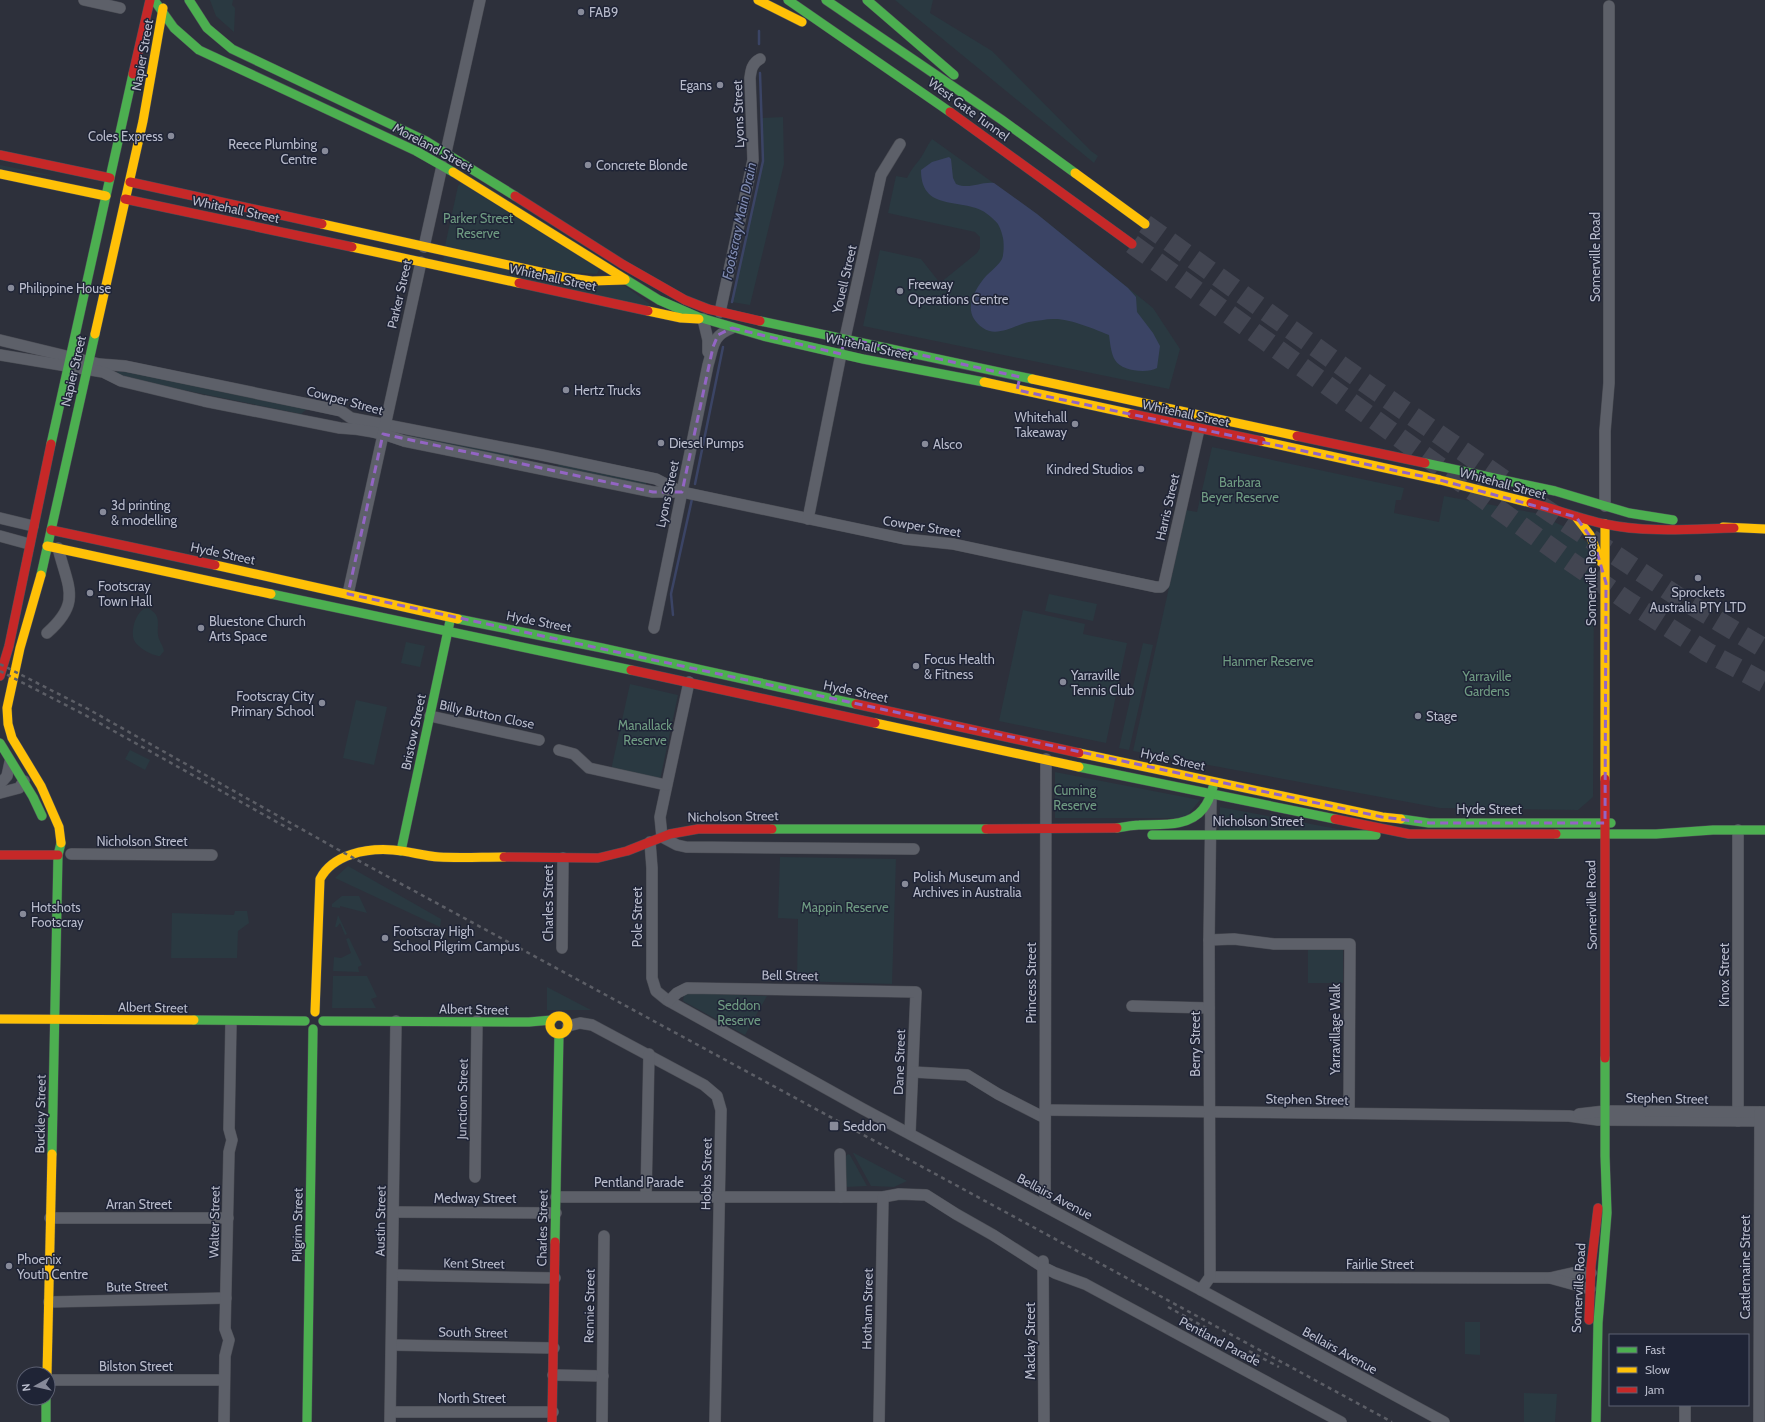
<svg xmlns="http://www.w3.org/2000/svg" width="1765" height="1422" viewBox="0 0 1765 1422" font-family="Cabin,sans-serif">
<rect width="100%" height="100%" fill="#2d303b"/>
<!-- green -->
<g fill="#2a3941">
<polygon points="210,0 233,0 232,5 235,8 234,32 216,16"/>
<polygon points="895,0 933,0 930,13 992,51 1091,151 1098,156 1094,163"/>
<polygon points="783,117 784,164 750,305 732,302 763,161 762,118"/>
<path d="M932,139l105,75 116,94 27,41 -11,40 -306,-63 17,-76 41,9 19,24 37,-30 3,-5v-11l-5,-5 -87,-19 8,-37 11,2c4,-8 8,-13 13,-19 5,-7 7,-14 12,-20z"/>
<polygon points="0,165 50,175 51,176 0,169"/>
<polygon points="461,183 599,269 597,274 566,272 445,246 458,186"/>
<polygon points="444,256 625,286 650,304 648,307 443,261"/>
<polygon points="118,370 306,407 306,410 301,414 119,377 116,374"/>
<polygon points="405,434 512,454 514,458 406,437"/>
<polygon points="1212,447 1404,488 1401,500 1396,500 1394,513 1439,522 1444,496 1535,513 1565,527 1591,545 1594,564 1593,797 1578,810 1440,808 1133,751 1186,510 1197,512"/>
<polygon points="559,464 642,480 646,483 646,486 557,468"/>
<polygon points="1049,594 1097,604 1093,621 1045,611"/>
<path d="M148,608c16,9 7,18 11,31 2,5 4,7 5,12l-4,5c-8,0 -23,-9 -26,-16 -4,-10 3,-32 14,-32z"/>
<polygon points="1023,610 1085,624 1083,634 1127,643 1106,743 999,721"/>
<polygon points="406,642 425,646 420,667 401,663"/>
<polygon points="1143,643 1153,645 1129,750 1119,748"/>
<polygon points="630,684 678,695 660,780 611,770"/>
<polygon points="356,700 387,707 374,765 343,758"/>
<polygon points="130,750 150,760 145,770 125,759"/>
<polygon points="1055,772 1200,800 1185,818 1055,818"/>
<polygon points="1220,807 1343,830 1219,830"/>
<polygon points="780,857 896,859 892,984 797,981 798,919 778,918"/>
<polygon points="348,866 441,919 440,927 335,878"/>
<polygon points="342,896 359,896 367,913 340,906 340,908 332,907 332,904"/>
<polygon points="235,911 247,911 249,923 238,931 237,958 171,958 172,913 234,915"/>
<polygon points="338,915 347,934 345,935 340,923 337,927 335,927"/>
<polygon points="349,938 362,965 358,967 359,972 333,971 334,957 341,958 351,953 346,939"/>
<rect x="1308" y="948" width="35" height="35"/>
<polygon points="333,976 367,976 377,997 371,999 376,1008 332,1008"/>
<polygon points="547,987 591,1010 547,1010"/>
<polygon points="689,993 767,996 745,1035 683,1001 684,995"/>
<polygon points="853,1153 854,1153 907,1181 894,1187 871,1186"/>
<polygon points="848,1154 850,1155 867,1186 846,1187 846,1156"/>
<polygon points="1465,1322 1480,1322 1480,1355 1465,1354"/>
<polygon points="1524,1393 1557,1394 1555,1422 1524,1422"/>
</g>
<!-- water -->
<path fill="#3b4465" d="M949,157l2,2 2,19 3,6c14,6 25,-3 38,-1l43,31 91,74 8,9 1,15 16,21 7,13 -3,22c-10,6 -36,3 -42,-8 -4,-6 -5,-18 -6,-25 -14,-6 -41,-17 -56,-16 -7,0 -16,2 -24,3 -14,3 -32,16 -46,6 -19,-13 -13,-31 -1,-47 5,-8 15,-13 20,-22 2,-5 2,-16 1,-21 -1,-4 -2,-8 -4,-12 -1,-3 -5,-6 -8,-9 -23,-23 -70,-1 -70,-47l11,-8z"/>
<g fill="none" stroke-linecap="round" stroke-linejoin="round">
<!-- stream -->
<g stroke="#3b4465" stroke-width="2.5">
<polyline points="759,31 759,44"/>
<polyline points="732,302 763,161 760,73"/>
<polyline points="695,484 723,347"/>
<polyline points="673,615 671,594 692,499"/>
</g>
<!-- highway-tunnel -->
<g stroke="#424551" stroke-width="20" stroke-dasharray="20 10" stroke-linecap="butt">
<polyline points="1145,224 1368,385 1507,482"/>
<polyline points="1132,244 1567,559 1629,602 1707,652 1765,683"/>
<polyline points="1541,506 1683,600 1765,649"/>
</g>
<!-- street casing -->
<g stroke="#4b4d55" stroke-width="12">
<g id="street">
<polyline points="84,0 120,8"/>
<polyline points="446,152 480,0"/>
<polyline points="424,247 442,166"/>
<path d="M720,312l33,-152 -3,-82c1,-8 2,-15 10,-19"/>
<polyline points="703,319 708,340 708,352"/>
<polyline points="845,338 881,175 900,144"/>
<polyline points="0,340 99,364 125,366 313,405 341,411 351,418 542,455 656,479 679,491"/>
<path d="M0,355l103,17 18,9 83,20 136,27c23,1 43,5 64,13l249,51h29l223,47 48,5 203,43h5l3,-3 35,-155"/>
<polyline points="1605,506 1605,431 1609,383 1609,6"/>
<polyline points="0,518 33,526"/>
<polyline points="808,519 841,354"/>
<polyline points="0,536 29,544"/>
<polyline points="348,594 421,262"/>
<path d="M654,628l54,-263c6,-20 4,-29 24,-37"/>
<path d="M47,633c35,-31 21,-45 11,-85"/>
<polyline points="689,682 660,817 662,837 677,845 686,847 914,849"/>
<polyline points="430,716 539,740"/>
<polyline points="559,750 574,754 589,768 666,785"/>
<polyline points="0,784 7,776 10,762"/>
<polyline points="0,793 19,788 24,781"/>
<polyline points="1738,830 1738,1121"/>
<polyline points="650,842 652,868 652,978 656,991 667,1000 863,1109 1201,1290 1444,1422"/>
<polyline points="71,854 212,855"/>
<polyline points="1209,940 1234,939 1274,944 1350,944 1349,1113"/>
<polyline points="562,948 563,858"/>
<polyline points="669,1001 677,993 687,988 916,992 910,1133"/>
<polyline points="1132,1006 1209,1008"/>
<polyline points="568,1026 580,1023 592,1025 704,1085 717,1096 721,1110 715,1422"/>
<polyline points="913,1072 967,1075 998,1094 1045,1118"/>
<polyline points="1045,1110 1569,1116 1598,1120 1765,1121"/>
<polyline points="1579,1114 1605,1111 1765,1112"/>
<polyline points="840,1154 841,1197"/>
<polyline points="475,1177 477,1021"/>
<polyline points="646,1196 649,1054"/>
<polyline points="556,1197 883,1197 899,1194 926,1195 956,1214 993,1235 1043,1267 1055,1273 1085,1284 1341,1422"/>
<polyline points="1045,1206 1046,759"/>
<polyline points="394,1212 556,1213"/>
<polyline points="50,1218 228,1218"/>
<polyline points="1043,1261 1044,1422"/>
<polyline points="393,1275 555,1278"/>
<polyline points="1210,1277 1550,1278 1572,1273 1591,1273"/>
<polyline points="1550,1278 1590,1289"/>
<polyline points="1201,1290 1210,1277 1209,940 1211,799"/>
<polyline points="49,1302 226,1298"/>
<polyline points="392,1345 554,1348"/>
<polyline points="553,1375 603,1376"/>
<polyline points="48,1380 224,1380"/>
<polyline points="391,1412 553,1412"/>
<polyline points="224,1422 225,1356 229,1340 225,1329 229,1152 232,1140 229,1129 231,1022"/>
<polyline points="390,1422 396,1021"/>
<polyline points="602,1422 604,1236"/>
<polyline points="879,1422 883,1197"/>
<polyline points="1685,1422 1685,1405"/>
<polyline points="1759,1422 1760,1112"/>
</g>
</g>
<!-- fast casing -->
<g stroke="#4b4d55" stroke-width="10">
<g id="fast">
<polyline points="154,0 174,28 199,50 416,151 453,172"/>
<polyline points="189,0 207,28 232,49 426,141 515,196"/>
<polyline points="788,0 950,112"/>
<polyline points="826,0 1002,120 1075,173"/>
<polyline points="867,0 954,75"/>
<polyline points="625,279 659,300 698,317 763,336 863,359 984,382"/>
<polyline points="760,321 1032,379"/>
<polyline points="51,444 133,74"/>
<polyline points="1425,463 1555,491 1629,513 1673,520"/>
<polyline points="41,575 95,334"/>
<polyline points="271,594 631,670"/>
<polyline points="458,619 602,648 856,704"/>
<polyline points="0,743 33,797 42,816"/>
<polyline points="1079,767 1335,819"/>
<polyline points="1401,819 1429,823 1611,823"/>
<path d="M1117,828c8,-1 15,-3 22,-3 21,-1 49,3 64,-16 5,-6 8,-14 10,-22"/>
<polyline points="772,829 986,829"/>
<polyline points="1556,834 1656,834 1713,830 1765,830"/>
<polyline points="1152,835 1376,835"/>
<polyline points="401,851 450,621"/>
<polyline points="194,1020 305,1021"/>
<polyline points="323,1021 529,1022 552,1020"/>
<polyline points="52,1154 58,855 61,843"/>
<polyline points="555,1242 559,1034"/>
<polyline points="46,1398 46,1422"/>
<polyline points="307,1422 313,1029"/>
<polyline points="1596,1422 1598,1323 1607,1213 1605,1156 1605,1058"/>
</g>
</g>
<!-- slow casing -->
<g stroke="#4b4d55" stroke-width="10">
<g id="slow">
<polyline points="758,0 802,22"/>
<polyline points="453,172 625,279"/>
<polyline points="1075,173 1145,224"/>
<polyline points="0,174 106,196"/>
<polyline points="322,224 563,277 592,281 625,280"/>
<polyline points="352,247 519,283"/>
<polyline points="648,311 681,318 699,319"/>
<polyline points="95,334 143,121 163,8"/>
<polyline points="1032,379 1297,436"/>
<polyline points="984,382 1132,414"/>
<polyline points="1261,441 1440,480 1531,503"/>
<polyline points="1576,517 1590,535 1601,562"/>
<polyline points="1605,524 1605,779"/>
<polyline points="1723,527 1765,529"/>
<polyline points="47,546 271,594"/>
<polyline points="215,565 458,619"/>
<polyline points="41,575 20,648 7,708 8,724 12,738 41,786 59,827 61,843"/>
<polyline points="875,723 1079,767"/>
<polyline points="1079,753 1382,817 1401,819"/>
<path d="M315,1012l5,-133c13,-25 47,-31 73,-29 16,1 30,6 46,7 21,1 43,0 65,0"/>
<circle cx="559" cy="1025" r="9"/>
<polyline points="0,1019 194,1020"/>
<polyline points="47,1374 52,1154"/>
</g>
</g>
<!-- jam casing -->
<g stroke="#4b4d55" stroke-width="10">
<g id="jam">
<polyline points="133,74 150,0"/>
<polyline points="950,112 1132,244"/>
<polyline points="0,155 110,178"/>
<polyline points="130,182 322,224"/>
<polyline points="515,196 622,264 685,300 708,309 760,321"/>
<polyline points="125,199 352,247"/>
<polyline points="519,283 648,311"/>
<polyline points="1132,414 1261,441"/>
<polyline points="1297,436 1425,463"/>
<path d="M1531,503c25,6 49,16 74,21 42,9 86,5 129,4"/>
<polyline points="51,530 215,565"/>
<polyline points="631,670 875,723"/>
<polyline points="0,676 9,646 51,444"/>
<polyline points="856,704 1079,753"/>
<polyline points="1605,779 1605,1058"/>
<polyline points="1335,819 1409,834 1556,834"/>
<polyline points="986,829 1117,828"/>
<polyline points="0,855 58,855"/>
<polyline points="504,857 598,858 627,851 670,834 698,829 772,829"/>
<polyline points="1589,1320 1591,1266 1598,1208"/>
<polyline points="552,1422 555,1242"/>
</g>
</g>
<!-- street -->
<use href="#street" stroke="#5d6069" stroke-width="11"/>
<!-- fast -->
<use href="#fast" stroke="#4caf50" stroke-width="9"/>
<!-- slow -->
<use href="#slow" stroke="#ffc107" stroke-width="9"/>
<!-- jam -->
<use href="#jam" stroke="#c62828" stroke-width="9"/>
<!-- rail -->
<g stroke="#5c5e66" stroke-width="2.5" stroke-dasharray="4 4" stroke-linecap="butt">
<polyline points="0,664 88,709 337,849 1392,1422"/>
<polyline points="0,671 85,715 293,831"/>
<polyline points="1168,1307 1210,1330"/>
<polyline points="1249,1351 1279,1367"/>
</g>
</g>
<!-- marked area -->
<path fill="none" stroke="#9365c4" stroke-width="3" stroke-dasharray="8 5" stroke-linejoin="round" d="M732,328l109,26 4,-16 175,39 -3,13 423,90 136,37 18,25 12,41 -1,240h-176l-47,-6 -1034,-223 35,-160 270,58h29l31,-145 5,-12z"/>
<!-- markers -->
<g fill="#878a99" stroke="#1f2436" stroke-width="1.5">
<circle cx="581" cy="12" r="4"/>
<circle cx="720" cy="85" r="4"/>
<circle cx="171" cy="136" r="4"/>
<circle cx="325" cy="151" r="4"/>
<circle cx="588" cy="165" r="4"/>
<circle cx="11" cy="288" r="4"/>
<circle cx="900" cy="291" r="4"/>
<circle cx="566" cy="390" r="4"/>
<circle cx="1075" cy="424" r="4"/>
<circle cx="661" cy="443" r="4"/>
<circle cx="925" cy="444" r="4"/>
<circle cx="1141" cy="469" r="4"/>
<circle cx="103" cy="512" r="4"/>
<circle cx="1698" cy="578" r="4"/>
<circle cx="90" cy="593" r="4"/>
<circle cx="201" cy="628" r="4"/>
<circle cx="916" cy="666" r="4"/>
<circle cx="1063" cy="682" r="4"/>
<circle cx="322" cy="703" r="4"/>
<circle cx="1418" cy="716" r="4"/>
<circle cx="905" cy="884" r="4"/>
<circle cx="23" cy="914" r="4"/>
<circle cx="385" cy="938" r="4"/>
<rect x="829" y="1121" width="10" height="10" rx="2"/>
<circle cx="9" cy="1266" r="4"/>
</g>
<g text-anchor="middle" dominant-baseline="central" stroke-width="3" stroke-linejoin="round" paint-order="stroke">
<!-- poi labels -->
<g font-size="13" fill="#b8bbcb" stroke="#1f2436" text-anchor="start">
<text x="589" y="12">FAB9</text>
<text x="712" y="85" text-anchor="end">Egans</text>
<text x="163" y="136" text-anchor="end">Coles Express</text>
<text x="317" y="144" text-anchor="end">Reece Plumbing<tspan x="317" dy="15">Centre</tspan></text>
<text x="596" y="165">Concrete Blonde</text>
<text x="908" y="284">Freeway<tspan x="908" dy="15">Operations Centre</tspan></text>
<text x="19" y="288">Philippine House</text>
<text x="574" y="390">Hertz Trucks</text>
<text x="1067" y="417" text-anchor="end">Whitehall<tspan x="1067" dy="15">Takeaway</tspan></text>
<text x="669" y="443">Diesel Pumps</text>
<text x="933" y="444">Alsco</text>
<text x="1133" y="469" text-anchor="end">Kindred Studios</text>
<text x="111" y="505">3d printing<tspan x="111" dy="15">&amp; modelling</tspan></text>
<text x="98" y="586">Footscray<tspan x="98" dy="15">Town Hall</tspan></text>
<text x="1698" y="592" text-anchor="middle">Sprockets<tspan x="1698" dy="15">Australia PTY LTD</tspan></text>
<text x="209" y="621">Bluestone Church<tspan x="209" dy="15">Arts Space</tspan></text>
<text x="924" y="659">Focus Health<tspan x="924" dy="15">&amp; Fitness</tspan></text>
<text x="1071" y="675">Yarraville<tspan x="1071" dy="15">Tennis Club</tspan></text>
<text x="314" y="696" text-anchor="end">Footscray City<tspan x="314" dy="15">Primary School</tspan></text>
<text x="1426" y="716">Stage</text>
<text x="913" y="877">Polish Museum and<tspan x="913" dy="15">Archives in Australia</tspan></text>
<text x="31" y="907">Hotshots<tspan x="31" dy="15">Footscray</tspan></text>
<text x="393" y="931">Footscray High<tspan x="393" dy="15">School Pilgrim Campus</tspan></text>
<text x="843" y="1126">Seddon</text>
<text x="17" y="1259">Phoenix<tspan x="17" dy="15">Youth Centre</tspan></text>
</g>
<!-- street labels -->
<g font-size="13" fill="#b8bbcb" stroke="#1f2436">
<text transform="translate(142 55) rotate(-80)">Napier Street</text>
<text transform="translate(969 109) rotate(36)">West Gate Tunnel</text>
<text transform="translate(738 114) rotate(-92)">Lyons Street</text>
<text transform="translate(433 147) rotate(28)">Moreland Street</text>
<text transform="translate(236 209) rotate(12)">Whitehall Street</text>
<text transform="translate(1595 257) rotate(-90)">Somerville Road</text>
<text transform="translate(553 277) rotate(12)">Whitehall Street</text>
<text transform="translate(844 279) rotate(-77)">Youell Street</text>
<text transform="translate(399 294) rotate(-77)">Parker Street</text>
<text transform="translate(869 346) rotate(12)">Whitehall Street</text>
<text transform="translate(73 371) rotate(-77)">Napier Street</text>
<text transform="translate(345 400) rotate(15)">Cowper Street</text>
<text transform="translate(1186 413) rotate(12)">Whitehall Street</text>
<text transform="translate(1503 483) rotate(15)">Whitehall Street</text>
<text transform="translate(667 494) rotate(-78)">Lyons Street</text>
<text transform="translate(1167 507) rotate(-77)">Harris Street</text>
<text transform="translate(922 526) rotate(9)">Cowper Street</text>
<text transform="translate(223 553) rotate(12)">Hyde Street</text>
<text transform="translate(1591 581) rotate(-90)">Somerville Road</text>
<text transform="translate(539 621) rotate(11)">Hyde Street</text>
<text transform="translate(856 691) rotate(12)">Hyde Street</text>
<text transform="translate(487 714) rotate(12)">Billy Button Close</text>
<text transform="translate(413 732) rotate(-78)">Bristow Street</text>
<text transform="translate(1173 759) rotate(12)">Hyde Street</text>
<text x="1489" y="809">Hyde Street</text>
<text transform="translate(733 816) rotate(-1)">Nicholson Street</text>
<text x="1258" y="821">Nicholson Street</text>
<text x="142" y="841">Nicholson Street</text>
<text transform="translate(548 903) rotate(-90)">Charles Street</text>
<text transform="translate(1591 905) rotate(-91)">Somerville Road</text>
<text transform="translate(637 917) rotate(-90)">Pole Street</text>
<text transform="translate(790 975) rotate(1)">Bell Street</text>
<text transform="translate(1724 975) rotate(-90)">Knox Street</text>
<text transform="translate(1031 983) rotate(-90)">Princess Street</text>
<text transform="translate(153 1007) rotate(1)">Albert Street</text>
<text transform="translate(474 1009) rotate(1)">Albert Street</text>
<text transform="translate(1335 1029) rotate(-90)">Yarravillage Walk</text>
<text transform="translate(1195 1044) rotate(-90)">Berry Street</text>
<text transform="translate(899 1062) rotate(-88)">Dane Street</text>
<text transform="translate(1667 1098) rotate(1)">Stephen Street</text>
<text transform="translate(462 1099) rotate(-89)">Junction Street</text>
<text transform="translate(1307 1099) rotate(1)">Stephen Street</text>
<text transform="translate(40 1114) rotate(-89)">Buckley Street</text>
<text transform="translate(706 1174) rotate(-89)">Hobbs Street</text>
<text x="639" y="1182">Pentland Parade</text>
<text transform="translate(1055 1196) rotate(28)">Bellairs Avenue</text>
<text x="475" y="1198">Medway Street</text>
<text x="139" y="1204">Arran Street</text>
<text transform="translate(380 1221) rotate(-89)">Austin Street</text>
<text transform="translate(214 1222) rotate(-89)">Walter Street</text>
<text transform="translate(297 1225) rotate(-89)">Pilgrim Street</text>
<text transform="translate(542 1228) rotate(-89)">Charles Street</text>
<text transform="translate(474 1263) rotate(1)">Kent Street</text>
<text x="1380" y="1264">Fairlie Street</text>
<text transform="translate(1745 1267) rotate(-90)">Castlemaine Street</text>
<text transform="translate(137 1286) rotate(-1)">Bute Street</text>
<text transform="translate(1578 1288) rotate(-87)">Somerville Road</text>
<text transform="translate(589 1306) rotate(-89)">Rennie Street</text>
<text transform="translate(867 1309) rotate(-89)">Hotham Street</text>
<text transform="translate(473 1332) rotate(1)">South Street</text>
<text transform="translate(1030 1341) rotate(-90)">Mackay Street</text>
<text transform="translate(1220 1341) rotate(28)">Pentland Parade</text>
<text transform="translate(1340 1350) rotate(29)">Bellairs Avenue</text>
<text x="136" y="1366">Bilston Street</text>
<text x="472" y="1398">North Street</text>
</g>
<!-- park labels -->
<g font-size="13" fill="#6f9b82" stroke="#1f2436">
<text x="478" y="218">Parker Street<tspan x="478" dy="15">Reserve</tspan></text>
<text x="1240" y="482">Barbara<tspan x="1240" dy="15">Beyer Reserve</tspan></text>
<text x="1268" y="661">Hanmer Reserve</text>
<text x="1487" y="676">Yarraville<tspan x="1487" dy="15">Gardens</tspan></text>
<text x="645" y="725">Manallack<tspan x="645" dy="15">Reserve</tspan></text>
<text x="1075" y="790">Cuming<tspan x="1075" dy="15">Reserve</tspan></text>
<text x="845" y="907">Mappin Reserve</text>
<text x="739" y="1005">Seddon<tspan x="739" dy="15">Reserve</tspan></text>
</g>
<!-- water labels -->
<g font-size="14" font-style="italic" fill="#7f8bb2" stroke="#1f2436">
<text transform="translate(739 221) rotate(-78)">Footscray Main Drain</text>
</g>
</g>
<!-- legend -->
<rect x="1609" y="1334" width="140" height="72" fill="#1f2436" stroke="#5c6072"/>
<rect x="1617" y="1347" width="20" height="6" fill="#4caf50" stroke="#5c6072"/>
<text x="1645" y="1354" font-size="12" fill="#b8bbcb">Fast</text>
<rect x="1617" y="1367" width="20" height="6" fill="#ffc107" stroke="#5c6072"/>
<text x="1645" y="1374" font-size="12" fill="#b8bbcb">Slow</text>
<rect x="1617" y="1387" width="20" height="6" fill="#c62828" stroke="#5c6072"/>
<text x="1645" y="1394" font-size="12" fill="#b8bbcb">Jam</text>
<!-- north arrow -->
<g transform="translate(36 1386) rotate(262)"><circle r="19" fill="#1f2436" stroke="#5c6072"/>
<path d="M0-3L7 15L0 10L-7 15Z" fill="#878a99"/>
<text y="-6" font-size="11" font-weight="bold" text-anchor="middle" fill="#b8bbcb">N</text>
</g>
</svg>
